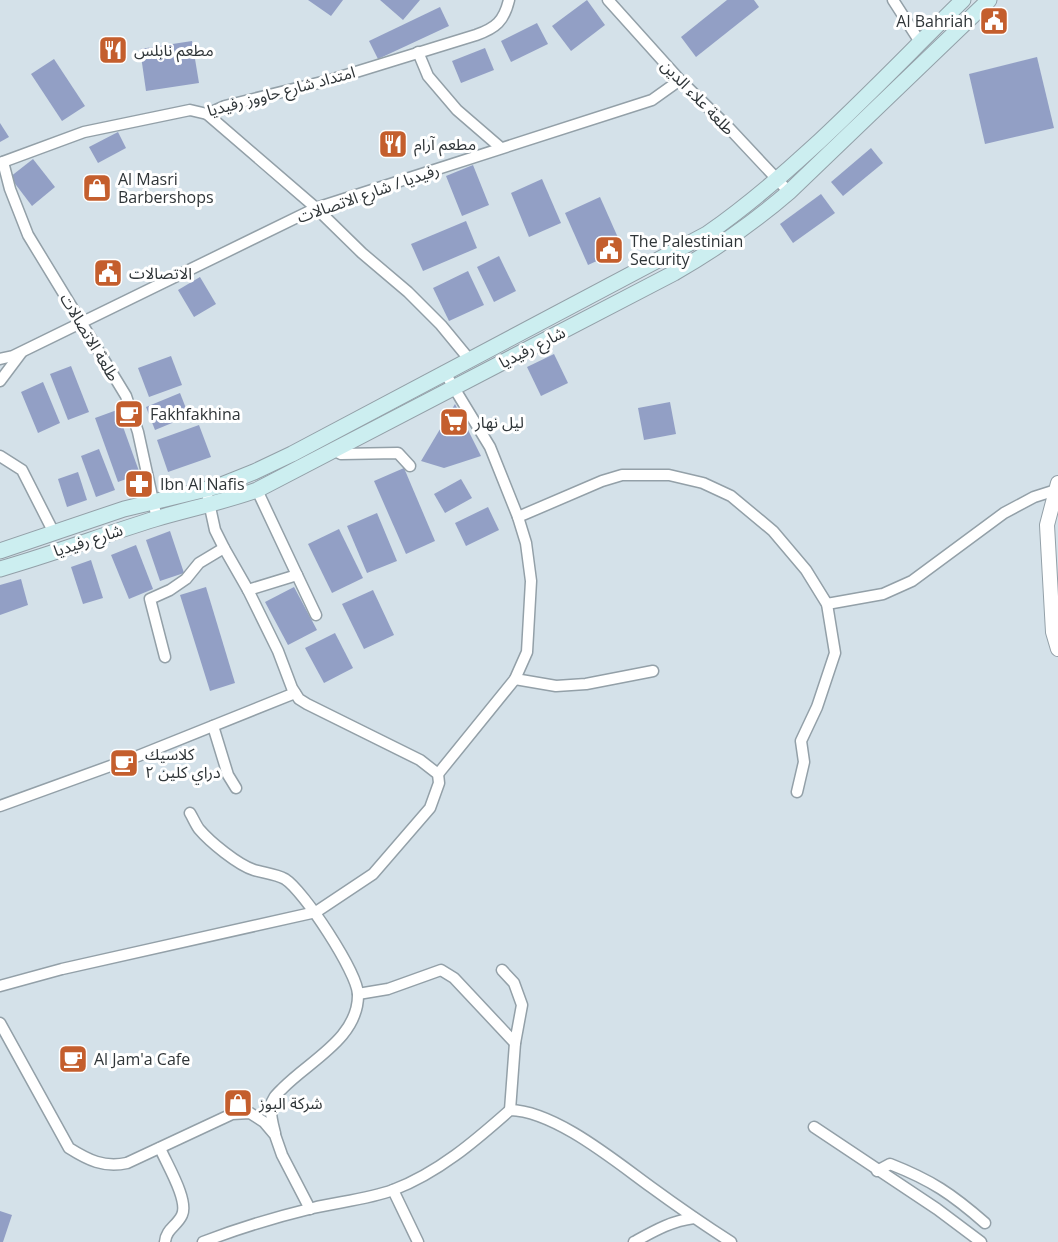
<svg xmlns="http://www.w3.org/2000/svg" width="1058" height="1242" viewBox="0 0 1058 1242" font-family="'Open Sans','Noto Sans Arabic',sans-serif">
<rect width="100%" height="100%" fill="#d4e1e9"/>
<!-- building -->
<g fill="#929fc5">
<polygon points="308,0 343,0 331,16"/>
<polygon points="380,0 420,0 403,20"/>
<polygon points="587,0 605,25 571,51 552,26"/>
<polygon points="727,0 754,0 759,7 696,57 681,37"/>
<polygon points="440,7 449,26 378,59 369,41"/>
<polygon points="537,23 548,44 511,62 501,41"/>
<polygon points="192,41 199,83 146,91 140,49"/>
<polygon points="485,48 494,70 461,83 452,61"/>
<polygon points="1037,57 1054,128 985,144 969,74"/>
<polygon points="54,59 85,106 62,121 31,74"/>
<polygon points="0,123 9,137 0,142"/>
<polygon points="118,132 126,148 98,163 89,147"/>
<polygon points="871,148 883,163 843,196 831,182"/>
<polygon points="33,159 55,187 32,206 10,177"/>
<polygon points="473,165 489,205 462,216 446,176"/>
<polygon points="542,179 561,223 529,237 511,193"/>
<polygon points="821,194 835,213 793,243 780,224"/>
<polygon points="600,197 623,249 588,265 565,213"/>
<polygon points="466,221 477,248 423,271 411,244"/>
<polygon points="499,256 516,291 494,302 477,267"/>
<polygon points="468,271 484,305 449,321 433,288"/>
<polygon points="200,277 216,304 194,317 178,290"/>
<polygon points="554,354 568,383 541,396 527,367"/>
<polygon points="171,356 182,385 149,397 138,368"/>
<polygon points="71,366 89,412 68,420 50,374"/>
<polygon points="43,382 60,423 38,433 21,392"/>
<polygon points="180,393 189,416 155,430 146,407"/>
<polygon points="670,402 676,434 644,440 638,408"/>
<polygon points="455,404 481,456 444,468 421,461"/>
<polygon points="117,410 140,474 118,482 95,418"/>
<polygon points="199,425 211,457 168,472 157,440"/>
<polygon points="99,449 115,490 96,497 81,456"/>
<polygon points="404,468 435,541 406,554 374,481"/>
<polygon points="78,472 87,500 67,507 58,479"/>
<polygon points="461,479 472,498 445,513 434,494"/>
<polygon points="488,507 499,530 466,546 455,523"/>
<polygon points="377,513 397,561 367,573 347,526"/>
<polygon points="339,529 363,578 332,593 308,544"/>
<polygon points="170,531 184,573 160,581 146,540"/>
<polygon points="136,545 153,589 129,599 111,555"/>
<polygon points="91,560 103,598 83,604 71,567"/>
<polygon points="21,579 28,605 0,615 0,585"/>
<polygon points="206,587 235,683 210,691 180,595"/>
<polygon points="294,587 317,630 288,645 265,602"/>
<polygon points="373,590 394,635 364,649 342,604"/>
<polygon points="335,633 353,668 324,683 305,648"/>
<polygon points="0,1211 12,1215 3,1242 0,1242"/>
</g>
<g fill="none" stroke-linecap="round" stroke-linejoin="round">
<!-- minor casing -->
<g stroke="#93a0a8" stroke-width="13">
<g id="minor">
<polyline points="608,0 680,80 729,128 789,192"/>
<polyline points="893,0 920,42"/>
<polyline points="418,52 428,76 457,110 501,148"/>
<polyline points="207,114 316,208 362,253 408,292 441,325 469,359"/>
<polyline points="3,162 10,189 28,235 126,396 138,432 157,519"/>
<path d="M0,163l84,-31 106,-22 17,4 18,-8 105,-26 146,-45c20,-7 28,-14 33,-35"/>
<polyline points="0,359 13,356 316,208 652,100 680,80"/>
<polyline points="0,381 21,353"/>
<polyline points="335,451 341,454 398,453 410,466"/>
<polyline points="0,456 22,470 54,533"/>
<polyline points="518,517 602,481 622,475 669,475 703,483 731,496 773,531 806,570 827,604 835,653 817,707 801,741 804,762 797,792"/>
<polyline points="297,575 316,615"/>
<polyline points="248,590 297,575 257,490"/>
<polyline points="827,604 883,594 912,581 1004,513 1034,497 1056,490"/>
<polyline points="165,657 150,599 170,590 186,579 199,563 224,548"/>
<polyline points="515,679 556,686 586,684 653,671"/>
<polyline points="213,726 228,775 236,788"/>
<polyline points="438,774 515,679 527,652 531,581 526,543 518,517 490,447 445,373"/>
<polyline points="0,806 138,756 295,693"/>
<path d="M190,813c3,5 6,12 9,16 11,13 39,36 55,41 10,3 22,4 31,9 19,12 72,93 73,115 1,44 -49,67 -75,94 -6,6 -11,10 -12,18 -1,9 2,19 4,27"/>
<polyline points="502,970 514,983 522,1005 515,1043 510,1110"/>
<polyline points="0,986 62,969 316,912 373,874 430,808 439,783 438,774 420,760 307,704 299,699 292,688 278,651 248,590 224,548 215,530 208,498"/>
<polyline points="358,994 388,989 441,970 454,978 515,1043"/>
<path d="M0,1023l69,125c19,12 35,20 58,15l105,-49 18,-1 14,9 11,13 7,20 28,54"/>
<polyline points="814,1127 937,1209 981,1242"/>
<path d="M160,1148c6,15 29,52 22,67 -5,11 -16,14 -17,27"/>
<path d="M877,1171l13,-7c41,16 62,30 95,59"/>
<polyline points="393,1190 418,1242"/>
<path d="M203,1242c36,-14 73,-25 110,-34 25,-6 56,-9 80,-18 45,-17 82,-49 117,-80 45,1 105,51 141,77 26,19 52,37 80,55"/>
<path d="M634,1242c20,-11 37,-21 60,-24"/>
</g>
</g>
<!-- tertiary casing -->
<g stroke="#93a0a8" stroke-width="16">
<polyline id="tertiary" points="1058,483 1047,525 1053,632 1058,649"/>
</g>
<!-- secondary casing -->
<g stroke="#93a0a8" stroke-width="17">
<g id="secondary">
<path d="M0,551l124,-42 95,-23 35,-14 38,-18 415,-220c93,-65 175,-155 256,-234"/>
<path d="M0,569c52,-15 103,-34 155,-50 34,-10 68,-17 102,-29l417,-217c42,-24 79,-50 115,-81l200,-192"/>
</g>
</g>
<!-- minor -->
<use href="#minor" stroke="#fff" stroke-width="10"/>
<!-- tertiary -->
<use href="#tertiary" stroke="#fff" stroke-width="14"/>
<!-- secondary -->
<use href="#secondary" stroke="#cceef0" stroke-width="15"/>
</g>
<!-- icons -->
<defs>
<g id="civic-square" transform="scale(1.5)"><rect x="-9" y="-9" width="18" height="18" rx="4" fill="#c45e2d" stroke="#fff"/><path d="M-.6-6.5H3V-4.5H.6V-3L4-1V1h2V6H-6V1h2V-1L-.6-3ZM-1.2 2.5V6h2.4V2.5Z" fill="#fff"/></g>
<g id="restaurant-square" transform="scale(1.5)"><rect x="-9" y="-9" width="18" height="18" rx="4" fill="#c45e2d" stroke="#fff"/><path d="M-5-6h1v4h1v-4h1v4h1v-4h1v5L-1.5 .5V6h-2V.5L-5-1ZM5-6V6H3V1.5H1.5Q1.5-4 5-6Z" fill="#fff"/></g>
<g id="shop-square" transform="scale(1.5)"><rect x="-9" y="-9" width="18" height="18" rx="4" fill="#c45e2d" stroke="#fff"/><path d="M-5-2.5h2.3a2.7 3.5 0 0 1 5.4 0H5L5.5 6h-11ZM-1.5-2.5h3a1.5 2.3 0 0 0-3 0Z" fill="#fff"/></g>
<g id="cafe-square" transform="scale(1.5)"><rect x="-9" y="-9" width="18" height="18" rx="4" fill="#c45e2d" stroke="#fff"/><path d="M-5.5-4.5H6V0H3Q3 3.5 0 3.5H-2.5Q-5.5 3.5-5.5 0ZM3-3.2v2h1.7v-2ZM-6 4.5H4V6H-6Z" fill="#fff"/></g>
<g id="supermarket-square" transform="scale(1.5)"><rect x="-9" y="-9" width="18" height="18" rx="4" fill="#c45e2d" stroke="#fff"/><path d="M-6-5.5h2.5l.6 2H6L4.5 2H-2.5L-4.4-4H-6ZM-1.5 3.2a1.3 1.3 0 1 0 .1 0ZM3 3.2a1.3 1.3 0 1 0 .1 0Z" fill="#fff"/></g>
<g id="pharmacy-square" transform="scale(1.5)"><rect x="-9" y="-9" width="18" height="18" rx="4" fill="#c45e2d" stroke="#fff"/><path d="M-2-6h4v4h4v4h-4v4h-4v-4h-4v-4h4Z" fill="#fff"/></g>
</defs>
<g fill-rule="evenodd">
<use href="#civic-square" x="994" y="21"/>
<use href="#restaurant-square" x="113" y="50"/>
<use href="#restaurant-square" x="393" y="144"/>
<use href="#shop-square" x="97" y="188"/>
<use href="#civic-square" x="609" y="250"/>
<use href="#civic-square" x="108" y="273"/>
<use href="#cafe-square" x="129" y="414"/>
<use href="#supermarket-square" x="454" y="422"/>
<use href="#pharmacy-square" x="139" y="484"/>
<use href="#cafe-square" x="124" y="763"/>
<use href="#cafe-square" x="73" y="1059"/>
<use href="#shop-square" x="238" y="1103"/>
</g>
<g text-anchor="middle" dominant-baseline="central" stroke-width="6" stroke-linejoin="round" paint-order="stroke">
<!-- poi labels -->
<g font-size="16" fill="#2f3538" stroke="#fff" text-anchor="start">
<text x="973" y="21" text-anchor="end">Al Bahriah</text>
<text x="134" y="50">مطعم نابلس</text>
<text x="414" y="144">مطعم آرام</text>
<text x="118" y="179">Al Masri<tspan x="118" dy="18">Barbershops</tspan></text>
<text x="630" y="241">The Palestinian<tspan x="630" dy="18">Security</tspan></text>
<text x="129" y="273">الاتصالات</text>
<text x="150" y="414">Fakhfakhina</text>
<text x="475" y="422">ليل نهار</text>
<text x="160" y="484">Ibn Al Nafis</text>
<text x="145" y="754">كلاسيك<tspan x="145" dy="18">دراي كلين ٢</tspan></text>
<text x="94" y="1059">Al Jam'a Cafe</text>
<text x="259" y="1103">شركة البوز</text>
</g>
<!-- street labels -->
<g font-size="16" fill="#2f3538" stroke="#fff">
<text transform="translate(281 91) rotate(-15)">امتداد شارع حاووز رفيديا</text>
<text transform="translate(698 97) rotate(46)">طلعة علاء الدين</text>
<text transform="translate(368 193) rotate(-19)">رفيديا / شارع الاتصالات</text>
<text transform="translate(90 337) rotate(59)">طلعة الاتصالات</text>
<text transform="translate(532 347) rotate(-27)">شارع رفيديا</text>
<text transform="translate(88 540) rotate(-18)">شارع رفيديا</text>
</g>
</g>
</svg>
